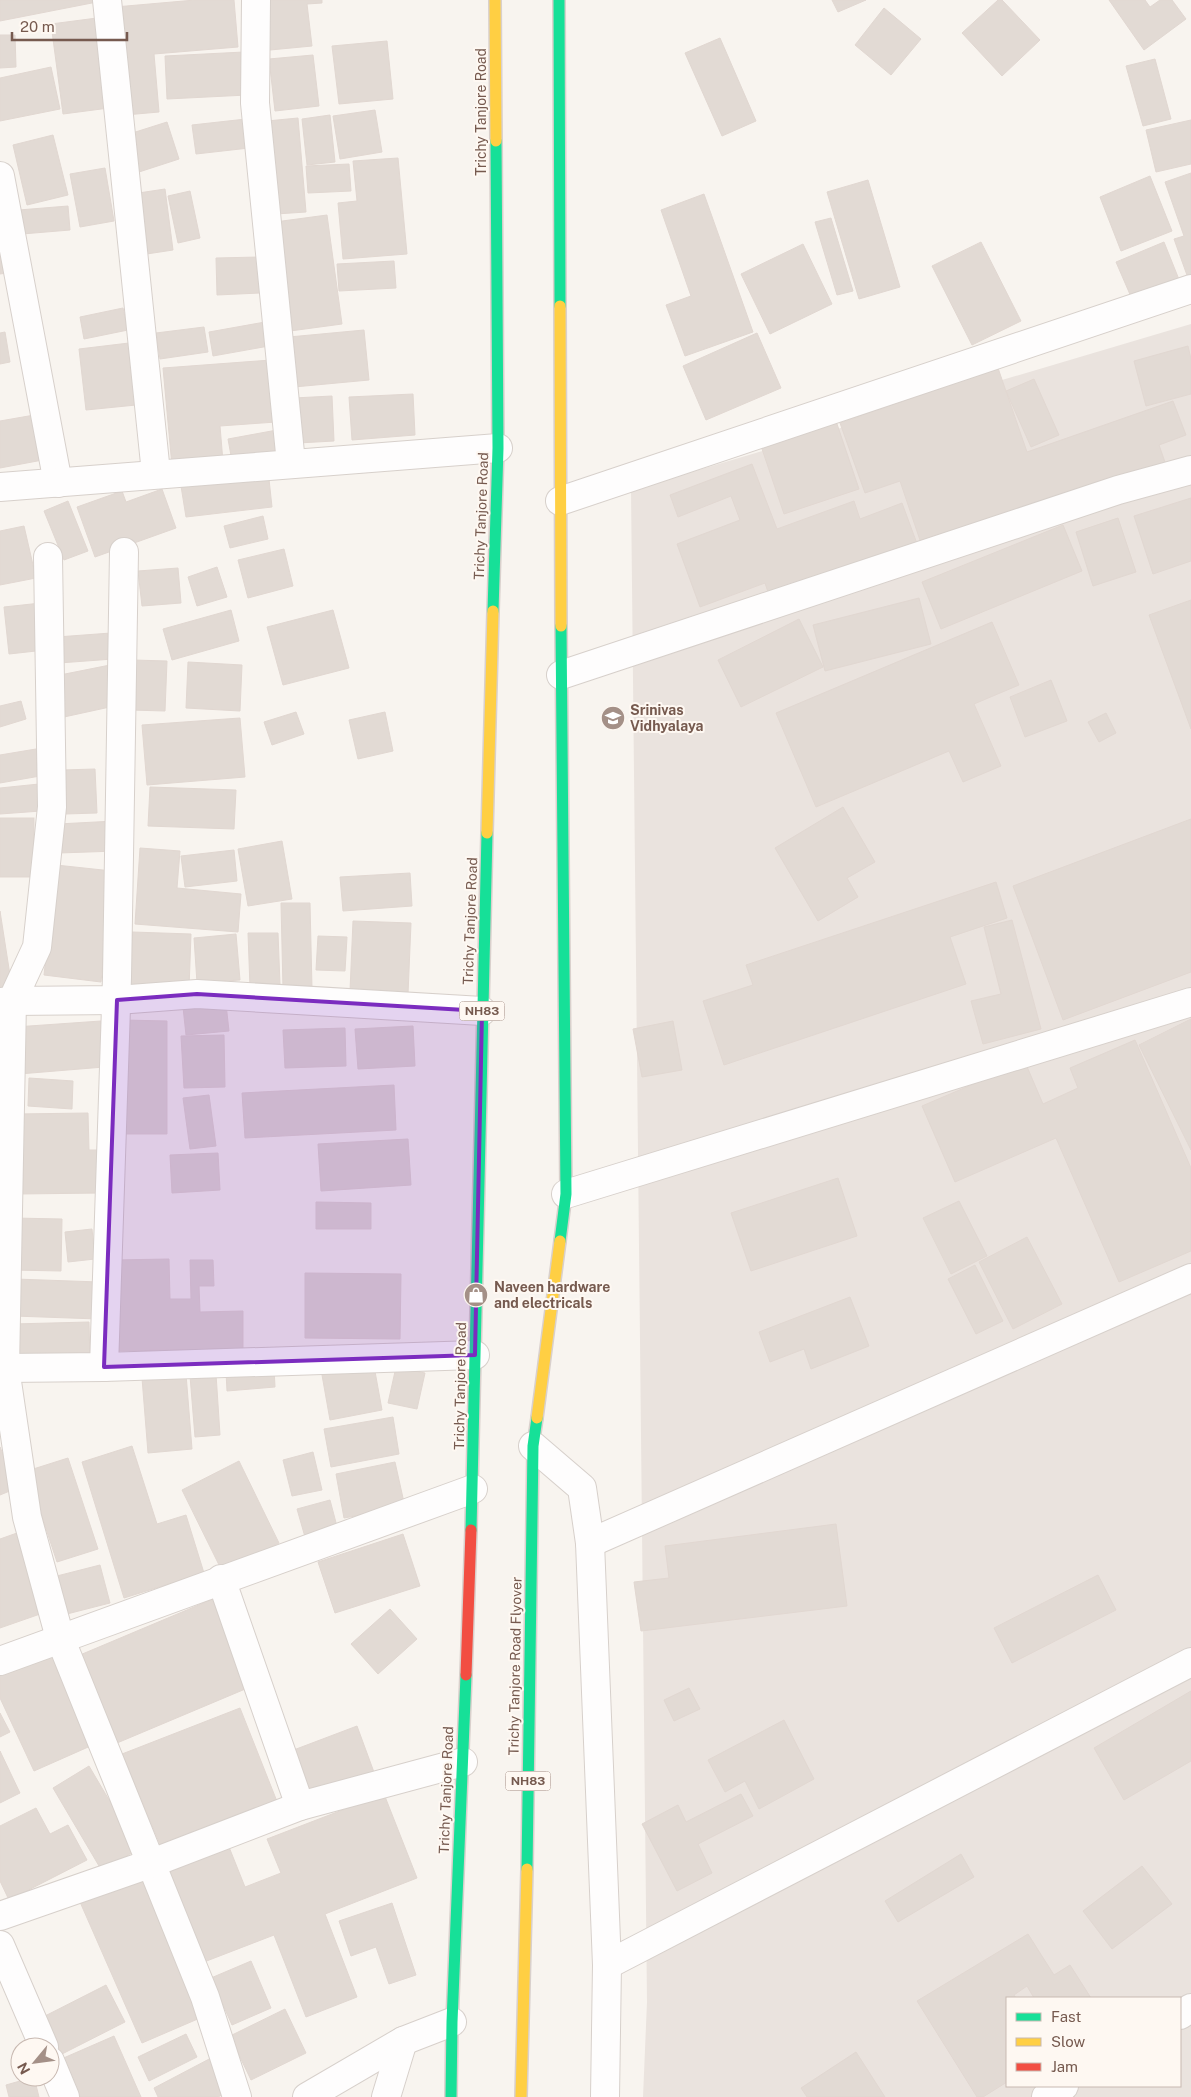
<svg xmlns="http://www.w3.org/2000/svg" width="1191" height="2097" viewBox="0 0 1191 2097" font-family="'Public Sans',sans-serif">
<rect width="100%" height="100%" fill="#f8f4ef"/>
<!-- industrial -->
<path fill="#eae3de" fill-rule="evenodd" d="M1191,324v1773h-548l4,-95 -16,-1512zM1007,1998h173v88h-173z"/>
<!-- building -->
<g fill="#e2dad4" stroke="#e1d7d1">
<polygon points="0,0 96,0 97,2 0,21"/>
<polygon points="195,0 234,0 238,47 154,54 159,112 125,115 115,7"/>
<polygon points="263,0 322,0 322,3 307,4 312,46 270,50"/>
<polygon points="832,0 866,0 838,12"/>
<polygon points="998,0 1002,0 1040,40 1002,76 962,33"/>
<polygon points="1109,0 1145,0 1150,7 1160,0 1172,0 1186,19 1144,50"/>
<polygon points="884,8 921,39 891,75 855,45"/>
<polygon points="97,18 109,108 63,114 51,24"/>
<polygon points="0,35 15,35 16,67 0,68"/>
<polygon points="720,38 756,121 722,136 685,53"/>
<polygon points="387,41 393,99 339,104 332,46"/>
<polygon points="244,52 247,95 167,99 165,56"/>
<polygon points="313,55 319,106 275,111 269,59"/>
<polygon points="1155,59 1171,119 1143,126 1126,66"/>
<polygon points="51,67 60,109 0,121 0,78"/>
<polygon points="375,110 382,152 340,159 333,116"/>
<polygon points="330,115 335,162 307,165 302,119"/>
<polygon points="298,118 306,212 276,214 267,121"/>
<polygon points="246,119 249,148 196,154 192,125"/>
<polygon points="1191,120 1191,164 1156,172 1146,130"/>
<polygon points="167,122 179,159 139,172 126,135"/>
<polygon points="53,135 68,195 27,205 13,145"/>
<polygon points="398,158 407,254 343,259 338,203 357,201 353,161"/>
<polygon points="349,164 351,191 308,193 306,166"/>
<polygon points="105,168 114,221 80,227 70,174"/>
<polygon points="1191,173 1191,277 1188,278 1174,239 1184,236 1165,182"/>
<polygon points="1150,176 1172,231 1121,251 1100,197"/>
<polygon points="868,180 900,287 859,299 827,192"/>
<polygon points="165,189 173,250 140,255 132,194"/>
<polygon points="190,191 200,238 178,243 168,196"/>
<polygon points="704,194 753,332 685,356 666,305 691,296 661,210"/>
<polygon points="68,206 70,230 22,234 19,210"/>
<polygon points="327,215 342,324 290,331 275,222"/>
<polygon points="831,218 853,291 837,295 815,222"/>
<polygon points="0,232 7,273 0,274"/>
<polygon points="981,242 1021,321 972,345 932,266"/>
<polygon points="1164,242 1182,287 1135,306 1116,262"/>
<polygon points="803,244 832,304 770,334 741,274"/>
<polygon points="259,257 260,293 217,295 216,258"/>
<polygon points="394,261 396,288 339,291 337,264"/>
<polygon points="123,308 128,330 84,339 80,317"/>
<polygon points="265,322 269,346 213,356 209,332"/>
<polygon points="204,327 208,352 160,359 156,333"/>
<polygon points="364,330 369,380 294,387 289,337"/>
<polygon points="5,332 10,362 0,364 0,333"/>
<polygon points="757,333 781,388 706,420 683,366"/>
<polygon points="129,343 136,405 86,410 79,349"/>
<polygon points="1188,346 1191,359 1191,394 1146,406 1134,361"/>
<polygon points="271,360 276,422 220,426 223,462 172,466 163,368"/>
<polygon points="998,368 1027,452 1173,401 1186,435 1159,445 1166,465 923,549 900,481 865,493 840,423"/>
<polygon points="1034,379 1059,435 1031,447 1006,391"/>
<polygon points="413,394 415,435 352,440 349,397"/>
<polygon points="332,396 334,441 298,443 294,398"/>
<polygon points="40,414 48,459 0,468 0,421"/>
<polygon points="836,421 859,489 784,514 761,446"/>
<polygon points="277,430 281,453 232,461 228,439"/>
<polygon points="752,464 777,529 854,501 860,519 902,503 919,549 772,604 765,583 700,607 677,544 740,520 731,496 678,517 670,495"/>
<polygon points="268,470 272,507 186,517 180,480"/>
<polygon points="162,489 176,528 95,557 77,507 122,491 126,502"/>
<polygon points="1191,498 1191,561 1153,574 1134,516"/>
<polygon points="68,501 88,551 64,560 44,511"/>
<polygon points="263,516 268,539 230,548 224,526"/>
<polygon points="1118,518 1136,572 1093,586 1076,532"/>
<polygon points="1063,525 1082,571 941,629 922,582"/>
<polygon points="24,526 36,578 0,585 0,531"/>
<polygon points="284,549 293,586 248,598 238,560"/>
<polygon points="217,567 227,597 197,606 188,577"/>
<polygon points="178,568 181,603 142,606 138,571"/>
<polygon points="919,598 931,644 825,671 813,625"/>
<polygon points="1191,600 1191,729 1149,615"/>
<polygon points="41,603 45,650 9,654 4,607"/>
<polygon points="231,610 239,641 172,660 163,629"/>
<polygon points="333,610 349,668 283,685 267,627"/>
<polygon points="799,619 823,667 741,707 718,660"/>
<polygon points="992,622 1019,685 974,704 1001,766 963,782 949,751 816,807 776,713"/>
<polygon points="111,633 113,659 59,663 57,637"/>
<polygon points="133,660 167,661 165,711 131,710"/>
<polygon points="188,662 242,665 240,711 186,708"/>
<polygon points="110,665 119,705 64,717 55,676"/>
<polygon points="1051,680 1067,721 1025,737 1010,697"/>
<polygon points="21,701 26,719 0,727 0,706"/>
<polygon points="296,712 304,734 272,745 264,722"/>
<polygon points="385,712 393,751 358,759 349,720"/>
<polygon points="1106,713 1116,733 1099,742 1088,722"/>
<polygon points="240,718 245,777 147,785 142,725"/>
<polygon points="42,748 46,775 0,783 0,755"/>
<polygon points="95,769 97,813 65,814 63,770"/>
<polygon points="39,784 41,811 0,814 0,788"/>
<polygon points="150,787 236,790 234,829 148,826"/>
<polygon points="843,807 875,862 847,878 858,897 818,921 775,848"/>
<rect x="0" y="818" width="34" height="59"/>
<polygon points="1191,819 1191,972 1063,1020 1013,886"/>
<polygon points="115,821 117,851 59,853 58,824"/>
<polygon points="282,841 292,899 248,906 238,849"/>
<polygon points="140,848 180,851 177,888 241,894 238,932 135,924"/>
<polygon points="234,850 237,881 185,887 181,856"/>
<polygon points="56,865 112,871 101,982 44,975"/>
<polygon points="410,873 412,906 343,911 340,877"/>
<polygon points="996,882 1007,918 950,937 966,984 724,1065 703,1001 753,985 746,965"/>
<polygon points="281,903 310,903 312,989 283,989"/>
<polygon points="0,911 12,988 0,989"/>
<polygon points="1012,920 1041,1029 983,1044 971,1001 1001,994 984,927"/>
<polygon points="353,921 411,923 408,994 350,991"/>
<polygon points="132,932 191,934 189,989 130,987"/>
<polygon points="248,933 278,933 280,985 250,987"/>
<polygon points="236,934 240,980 197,983 194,938"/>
<polygon points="318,936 347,937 345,971 316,970"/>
<polygon points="226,1004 229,1031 186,1035 183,1007"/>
<polygon points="1191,1019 1191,1150 1139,1045"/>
<polygon points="122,1020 167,1021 167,1134 121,1134"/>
<polygon points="101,1021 104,1067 19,1074 15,1027"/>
<polygon points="673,1021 682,1070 642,1077 633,1029"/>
<polygon points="413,1026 415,1066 358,1069 355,1029"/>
<polygon points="345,1028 346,1066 285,1068 283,1030"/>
<polygon points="224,1035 225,1087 184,1088 181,1036"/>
<polygon points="1135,1040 1191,1168 1191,1251 1119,1282 1056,1138 955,1182 922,1106 1025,1062 1043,1104 1078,1088 1070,1068"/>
<polygon points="29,1078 73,1081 72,1109 28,1106"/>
<polygon points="394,1085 396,1130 245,1138 242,1093"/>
<polygon points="209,1095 216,1146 190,1149 183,1098"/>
<polygon points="88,1113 89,1150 100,1150 101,1193 18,1194 17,1114"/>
<polygon points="408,1139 411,1185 321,1191 318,1144"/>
<polygon points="218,1153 220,1190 172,1193 170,1155"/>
<polygon points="838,1178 857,1236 751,1271 731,1213"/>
<polygon points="959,1201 987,1256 951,1274 923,1218"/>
<polygon points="316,1202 371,1203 371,1229 316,1229"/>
<polygon points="13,1218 62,1219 61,1271 12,1270"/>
<polygon points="92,1229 95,1259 68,1262 65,1232"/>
<polygon points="1027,1237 1062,1304 1013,1329 979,1262"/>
<polygon points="169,1259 170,1299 191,1299 190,1260 213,1260 214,1286 199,1286 200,1312 243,1311 243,1349 117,1351 115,1260"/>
<polygon points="975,1265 1003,1321 976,1334 948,1279"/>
<polygon points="305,1273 401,1274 400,1339 305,1338"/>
<polygon points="15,1279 99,1282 98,1319 14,1316"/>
<polygon points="850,1297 869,1346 811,1369 804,1349 770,1362 759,1332"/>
<polygon points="89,1322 90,1361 14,1362 13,1324"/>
<polygon points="374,1366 382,1410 330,1420 322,1375"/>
<polygon points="396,1367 425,1373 417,1409 388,1403"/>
<polygon points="274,1368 275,1387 227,1391 226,1372"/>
<polygon points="186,1374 192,1449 148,1453 142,1378"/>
<polygon points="216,1374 220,1435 195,1437 190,1376"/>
<polygon points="393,1417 399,1454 331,1467 324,1429"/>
<polygon points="132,1446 157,1524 186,1515 204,1573 124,1598 82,1462"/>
<polygon points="0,1447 17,1488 0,1495"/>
<polygon points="313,1452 322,1490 292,1496 283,1460"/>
<polygon points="68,1458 98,1549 57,1562 27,1471"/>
<polygon points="239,1461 279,1543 222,1571 182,1490"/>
<polygon points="395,1462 405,1507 344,1518 336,1474"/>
<polygon points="330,1500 339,1534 307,1544 297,1509"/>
<polygon points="836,1524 847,1606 641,1631 634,1582 669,1578 665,1546"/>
<polygon points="17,1533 43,1613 0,1628 0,1539"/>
<polygon points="403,1534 420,1586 335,1613 318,1562"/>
<polygon points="100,1565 110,1603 63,1615 53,1577"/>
<polygon points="1098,1575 1116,1610 1012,1663 994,1628"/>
<polygon points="213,1599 250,1687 117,1743 80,1655"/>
<polygon points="390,1609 417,1639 378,1674 351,1644"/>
<polygon points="54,1651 95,1744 34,1771 0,1698 0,1675"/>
<polygon points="689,1688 700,1709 674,1721 664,1700"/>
<polygon points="1191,1691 1191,1761 1124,1800 1094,1748"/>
<polygon points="240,1708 278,1804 162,1849 122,1754"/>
<polygon points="0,1713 10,1732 0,1737"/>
<polygon points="784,1720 814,1779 759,1809 745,1781 725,1792 708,1760"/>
<polygon points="357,1726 375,1775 308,1799 291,1751"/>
<polygon points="0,1751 20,1793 0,1803"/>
<polygon points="89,1766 138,1849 102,1871 53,1788"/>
<polygon points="384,1794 417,1878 325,1914 357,1997 306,2017 274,1935 204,1962 169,1870 229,1847 245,1887 281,1873 267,1839"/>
<polygon points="741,1794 753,1816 698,1844 712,1873 677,1891 642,1824 678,1805 686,1822"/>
<polygon points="36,1808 50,1834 68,1825 87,1860 9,1900 0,1881 0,1826"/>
<polygon points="961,1854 974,1877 898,1922 885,1901"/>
<polygon points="1142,1866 1172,1904 1112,1949 1083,1911"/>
<polygon points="145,1874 200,2018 142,2043 80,1902"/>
<polygon points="392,1903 416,1975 389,1984 376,1947 351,1956 339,1921"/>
<polygon points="1028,1934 1054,1975 1070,1965 1091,1998 1034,1998 1027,1986 1014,1995 1016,1998 1007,1998 1007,2082 983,2097 977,2097 917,2001"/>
<polygon points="251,1961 271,2008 232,2025 211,1978"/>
<polygon points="106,1985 125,2022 62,2054 43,2017"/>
<polygon points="285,2009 306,2053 251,2080 230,2036"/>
<polygon points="186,2034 197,2057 149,2081 138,2057"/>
<polygon points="114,2036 141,2097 75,2097 59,2060"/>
<polygon points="856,2052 885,2097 807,2097 801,2088"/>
<polygon points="213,2057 230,2091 218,2097 158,2097 154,2088"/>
<polygon points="34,2077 39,2097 9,2097 6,2085"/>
</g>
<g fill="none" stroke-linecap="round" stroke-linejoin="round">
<!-- street casing -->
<g stroke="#d7d0cb" stroke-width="30">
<g id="street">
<polyline points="107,0 156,473"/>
<polyline points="256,0 255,103 291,463"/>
<polyline points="0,176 58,483"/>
<polyline points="0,487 498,448"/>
<polyline points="560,501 1191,289"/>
<polyline points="48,557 52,807 37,947 12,1001 117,1000 197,994 482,1011"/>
<polyline points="561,675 1118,490 1191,470"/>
<polyline points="0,1002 12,1001 5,1368 27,1517 60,1638 205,1997 237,2097"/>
<polyline points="566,1194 1191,1002"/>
<polyline points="104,1367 117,977 124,552"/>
<polyline points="5,1368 104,1367 475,1355"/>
<polyline points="533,1446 582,1488 590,1543 607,1965 605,2097"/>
<polyline points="590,1543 1191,1278"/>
<polyline points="221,1579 300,1806"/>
<polyline points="0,1661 473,1489"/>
<polyline points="0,1916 152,1863 300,1806 463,1762"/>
<polyline points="0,1945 44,2047"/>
<polyline points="607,1965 1191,1662"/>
<polyline points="1180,2015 1191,2008"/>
<polyline points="50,2061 65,2097"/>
<polyline points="307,2097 403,2041 452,2022"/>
<polyline points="386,2097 403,2041"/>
<polyline points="1046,2097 1064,2086"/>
</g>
</g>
<!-- fast casing -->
<g stroke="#d9d0cc" stroke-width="14">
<g id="fast">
<polyline points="559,0 560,306"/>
<polyline points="493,611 498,448 496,141"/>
<polyline points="560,1241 566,1194 561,626"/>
<polyline points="471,1530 487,833"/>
<polyline points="527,1869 533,1446 537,1418"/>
<polyline points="451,2097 452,2022 466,1675"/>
</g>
</g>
<!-- slow casing -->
<g stroke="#d9d0cc" stroke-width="14">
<g id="slow">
<polyline points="495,0 496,141"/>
<polyline points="560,306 561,626"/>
<polyline points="487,833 493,611"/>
<polyline points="537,1418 560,1241"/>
<polyline points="521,2097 527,1869"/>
</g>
</g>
<!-- jam casing -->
<g stroke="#d9d0cc" stroke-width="14">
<polyline id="jam" points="466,1675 471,1530"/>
</g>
<!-- street -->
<use href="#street" stroke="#fefdfd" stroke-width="28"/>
<!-- fast -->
<use href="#fast" stroke="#16e098" stroke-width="11"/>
<!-- slow -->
<use href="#slow" stroke="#ffcf43" stroke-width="11"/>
<!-- jam -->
<use href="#jam" stroke="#f24e42" stroke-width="11"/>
</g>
<!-- marked area -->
<path fill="#7b2cbf" fill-opacity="0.2" stroke="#7b2cbf" stroke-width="4" stroke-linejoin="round" d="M197,994l285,17 -7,344 -371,12 13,-367z"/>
<!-- icons -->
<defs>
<g id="school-disc" transform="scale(1.25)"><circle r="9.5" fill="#a49087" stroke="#fef8f2"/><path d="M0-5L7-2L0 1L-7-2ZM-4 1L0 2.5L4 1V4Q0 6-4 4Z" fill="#fff"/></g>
<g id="shop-disc" transform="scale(1.25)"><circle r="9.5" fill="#a49087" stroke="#fef8f2"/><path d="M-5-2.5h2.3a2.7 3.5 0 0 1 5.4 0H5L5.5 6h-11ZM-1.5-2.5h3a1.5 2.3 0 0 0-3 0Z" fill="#fff"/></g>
</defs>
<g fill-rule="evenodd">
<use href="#school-disc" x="613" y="718"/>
<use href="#shop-disc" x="476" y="1295"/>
</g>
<g text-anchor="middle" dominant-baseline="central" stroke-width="4" stroke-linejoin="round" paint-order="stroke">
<!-- shield labels -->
<g fill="#fef8f2" stroke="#9f8980" stroke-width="1">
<rect x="459.5" y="1001.5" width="45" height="19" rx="4"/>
<rect x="505.5" y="1771.5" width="45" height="19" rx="4"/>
</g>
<g font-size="12" font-weight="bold" fill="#765a4f">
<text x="482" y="1011">NH83</text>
<text x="528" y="1781">NH83</text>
</g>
<!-- street labels -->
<g font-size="14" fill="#765a4f" stroke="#fef8f2">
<text transform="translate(481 112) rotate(-90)">Trichy Tanjore Road</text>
<text transform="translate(481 516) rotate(-88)">Trichy Tanjore Road</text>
<text transform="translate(470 921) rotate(-88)">Trichy Tanjore Road</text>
<text transform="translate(460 1386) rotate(-89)">Trichy Tanjore Road</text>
<text transform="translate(515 1666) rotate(-89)">Trichy Tanjore Road Flyover</text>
<text transform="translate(446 1790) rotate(-88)">Trichy Tanjore Road</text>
</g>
<!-- poi labels -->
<g font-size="14" font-weight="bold" fill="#765a4f" stroke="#fef8f2" text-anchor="start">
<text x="630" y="710">Srinivas<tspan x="630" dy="16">Vidhyalaya</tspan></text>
<text x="494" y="1287">Naveen hardware<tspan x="494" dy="16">and electricals</tspan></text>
</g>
</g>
<!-- legend -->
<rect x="1006" y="1997" width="175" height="90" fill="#fef8f2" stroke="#c8b9b1"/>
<rect x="1016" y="2013" width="25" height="8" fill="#16e098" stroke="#c8b9b1"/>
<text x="1051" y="2022" font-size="15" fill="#765a4f">Fast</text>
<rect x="1016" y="2038" width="25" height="8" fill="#ffcf43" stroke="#c8b9b1"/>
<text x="1051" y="2047" font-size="15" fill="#765a4f">Slow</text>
<rect x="1016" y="2063" width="25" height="8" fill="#f24e42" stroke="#c8b9b1"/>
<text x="1051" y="2072" font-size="15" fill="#765a4f">Jam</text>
<!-- north arrow -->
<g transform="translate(35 2062) rotate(241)"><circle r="24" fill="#fef8f2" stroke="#c8b9b1"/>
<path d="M0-4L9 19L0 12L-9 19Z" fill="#a49087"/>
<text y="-8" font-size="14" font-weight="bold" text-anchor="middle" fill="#765a4f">N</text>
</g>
<!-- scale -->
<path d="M12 32v8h115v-8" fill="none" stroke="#765a4f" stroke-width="2.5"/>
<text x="20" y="32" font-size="15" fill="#765a4f" stroke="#fef8f2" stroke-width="4" paint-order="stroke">20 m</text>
</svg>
